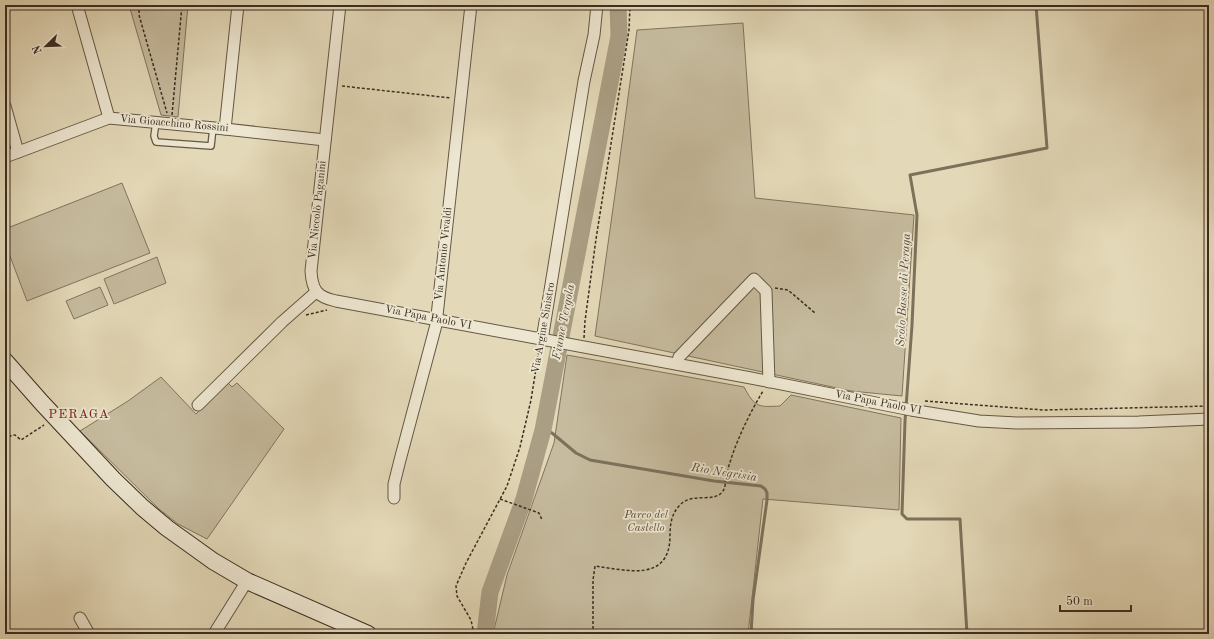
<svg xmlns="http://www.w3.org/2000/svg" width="1214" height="639" viewBox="0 0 1214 639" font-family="'Old Standard TT',serif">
<rect width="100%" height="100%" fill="#e3d8b7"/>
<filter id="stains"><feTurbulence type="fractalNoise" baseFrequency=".005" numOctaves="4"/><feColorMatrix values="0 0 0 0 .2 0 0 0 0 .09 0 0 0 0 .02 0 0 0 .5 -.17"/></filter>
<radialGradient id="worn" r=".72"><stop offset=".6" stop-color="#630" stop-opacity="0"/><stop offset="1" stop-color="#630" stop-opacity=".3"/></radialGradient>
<!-- green -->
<g fill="#c6bb9e" stroke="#807460">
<polygon points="129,5 188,5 178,117 161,115"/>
<polygon points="743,23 755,198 914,215 902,396 851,391 595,336 617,180 637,30"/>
<polygon points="122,183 150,253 27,301 5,243 5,229"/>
<polygon points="157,257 166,283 114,304 104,279"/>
<polygon points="100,287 108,305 74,319 66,301"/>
<path d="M567,355l177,32c11,21 15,20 36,19l11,-11 110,23 -2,92 -136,-11 -15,135h-255l14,-59 47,-132z"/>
<polygon points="161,377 196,414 228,383 232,387 237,383 284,429 207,539 178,524 159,509 80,431 128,401"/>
</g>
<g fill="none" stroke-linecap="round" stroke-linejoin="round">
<!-- stream -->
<g stroke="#7d715c" stroke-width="3">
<polyline points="543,430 552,433 576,453 590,460 714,481 761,486 765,489 767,493 767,500 753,600 751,634"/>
<polyline points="967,634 960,519 907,519 902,514 905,421 912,325 917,215 910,175 1047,148 1036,5"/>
</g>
<!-- river -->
<polyline stroke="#aa9e84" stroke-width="17" points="485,634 490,592 524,499 543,430 619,36 618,5"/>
<!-- service casing -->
<g stroke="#645846" stroke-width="8">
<polyline id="service" points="156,122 154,136 156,142 211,146 213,128"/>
</g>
<!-- minor casing -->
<g stroke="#645846" stroke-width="13">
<g id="minor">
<polyline points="77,5 109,118"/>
<path d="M340,5l-29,266c1,19 6,26 25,30l415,77 160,32 68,11 38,2 122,-1 70,-3"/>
<polyline points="5,106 18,152"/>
<polyline points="225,129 238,5"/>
<polyline points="5,157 109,118 225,129 325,140"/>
<polyline points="542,340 584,81 594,35 597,5"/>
<polyline points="677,364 679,357 754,279 766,291 769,382"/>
<polyline points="198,405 282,322 316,292"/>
<polyline points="394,498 394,484 400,460 436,325 471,5"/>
<polyline points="80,618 89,634"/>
<polyline points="214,634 247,581"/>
</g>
</g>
<!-- secondary casing -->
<g stroke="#3a2d21" stroke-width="18">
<polyline id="secondary" points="5,361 42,403 113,479 142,507 167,528 213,561 247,581 368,634"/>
</g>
<!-- path -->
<g stroke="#3a2d21" stroke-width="1.5" stroke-dasharray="3 2" stroke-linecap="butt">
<polyline points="139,5 139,15 167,113"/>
<polyline points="342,86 451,98"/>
<polyline points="172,115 182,5"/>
<polyline points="775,288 788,290 815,313"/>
<polyline points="306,315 327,310"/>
<polyline points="584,338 585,321 596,239 629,30 630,5"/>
<polyline points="925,401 1043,410 1209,406"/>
<polyline points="5,440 12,435 15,435 21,440 44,425"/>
<polyline points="500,499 539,513 542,520"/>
<polyline points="474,634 471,620 457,596 456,586 466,563 507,486 520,447 531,400 539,350"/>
<path d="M593,634v-54l2,-14c31,4 74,17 75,-29 0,-12 1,-22 9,-31 13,-15 35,-2 44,-15 3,-4 2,-10 3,-14 1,-7 4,-14 6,-21 8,-23 19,-45 31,-65"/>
</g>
<!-- service -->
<use href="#service" stroke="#ede6d0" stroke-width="5.5"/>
<!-- minor -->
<use href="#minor" stroke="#ede6d0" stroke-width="11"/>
<!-- secondary -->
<use href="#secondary" stroke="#ede6d0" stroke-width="16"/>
</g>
<g text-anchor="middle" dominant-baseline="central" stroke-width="3.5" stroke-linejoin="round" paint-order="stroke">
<!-- street labels -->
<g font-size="11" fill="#3a2d21" stroke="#ede6d0">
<text transform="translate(174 124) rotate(5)">Via Gioacchino Rossini</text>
<text transform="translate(318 210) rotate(-84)">Via Niccolò Paganini</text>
<text transform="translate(444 254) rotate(-84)">Via Antonio Vivaldi</text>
<text transform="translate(428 318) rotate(11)">Via Papa Paolo VI</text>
<text transform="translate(544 328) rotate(-80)">Via Argine Sinistro</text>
<text transform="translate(878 403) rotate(11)">Via Papa Paolo VI</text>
</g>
<!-- park labels -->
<g font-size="11" font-style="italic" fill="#56493a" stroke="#ede6d0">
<text x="646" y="515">Parco del<tspan x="646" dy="13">Castello</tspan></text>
</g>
<!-- water labels -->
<g font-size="12" font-style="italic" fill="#56493a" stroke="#ede6d0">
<text transform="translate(904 290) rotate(-87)">Scolo Basse di Peraga</text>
<text transform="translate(564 322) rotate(-79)">Fiume Tergola</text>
<text transform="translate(724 473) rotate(9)">Rio Negrisia</text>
</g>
<!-- quarter labels -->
<g font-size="13" letter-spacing="1" fill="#7a1f14" stroke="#ede6d0">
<text x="79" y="414">PERAGA</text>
</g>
</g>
<!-- margin -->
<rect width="1214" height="639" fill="none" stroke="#e3d8b7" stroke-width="20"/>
<rect x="6" y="6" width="1202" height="627" fill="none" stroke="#3a2d21" stroke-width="2"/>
<rect x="10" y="10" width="1194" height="619" fill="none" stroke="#3a2d21"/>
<!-- north arrow -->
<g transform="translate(46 46) rotate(247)" stroke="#ede6d0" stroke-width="3" paint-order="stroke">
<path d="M0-3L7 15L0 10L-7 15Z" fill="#3a2d21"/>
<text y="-6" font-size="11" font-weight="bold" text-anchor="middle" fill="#3a2d21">N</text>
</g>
<!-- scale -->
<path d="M1060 605v6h71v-6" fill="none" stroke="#3a2d21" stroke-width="2"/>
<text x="1066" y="605" font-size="12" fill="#3a2d21" stroke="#ede6d0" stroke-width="3" paint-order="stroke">50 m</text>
<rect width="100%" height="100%" filter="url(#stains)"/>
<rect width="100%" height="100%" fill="url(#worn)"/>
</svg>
